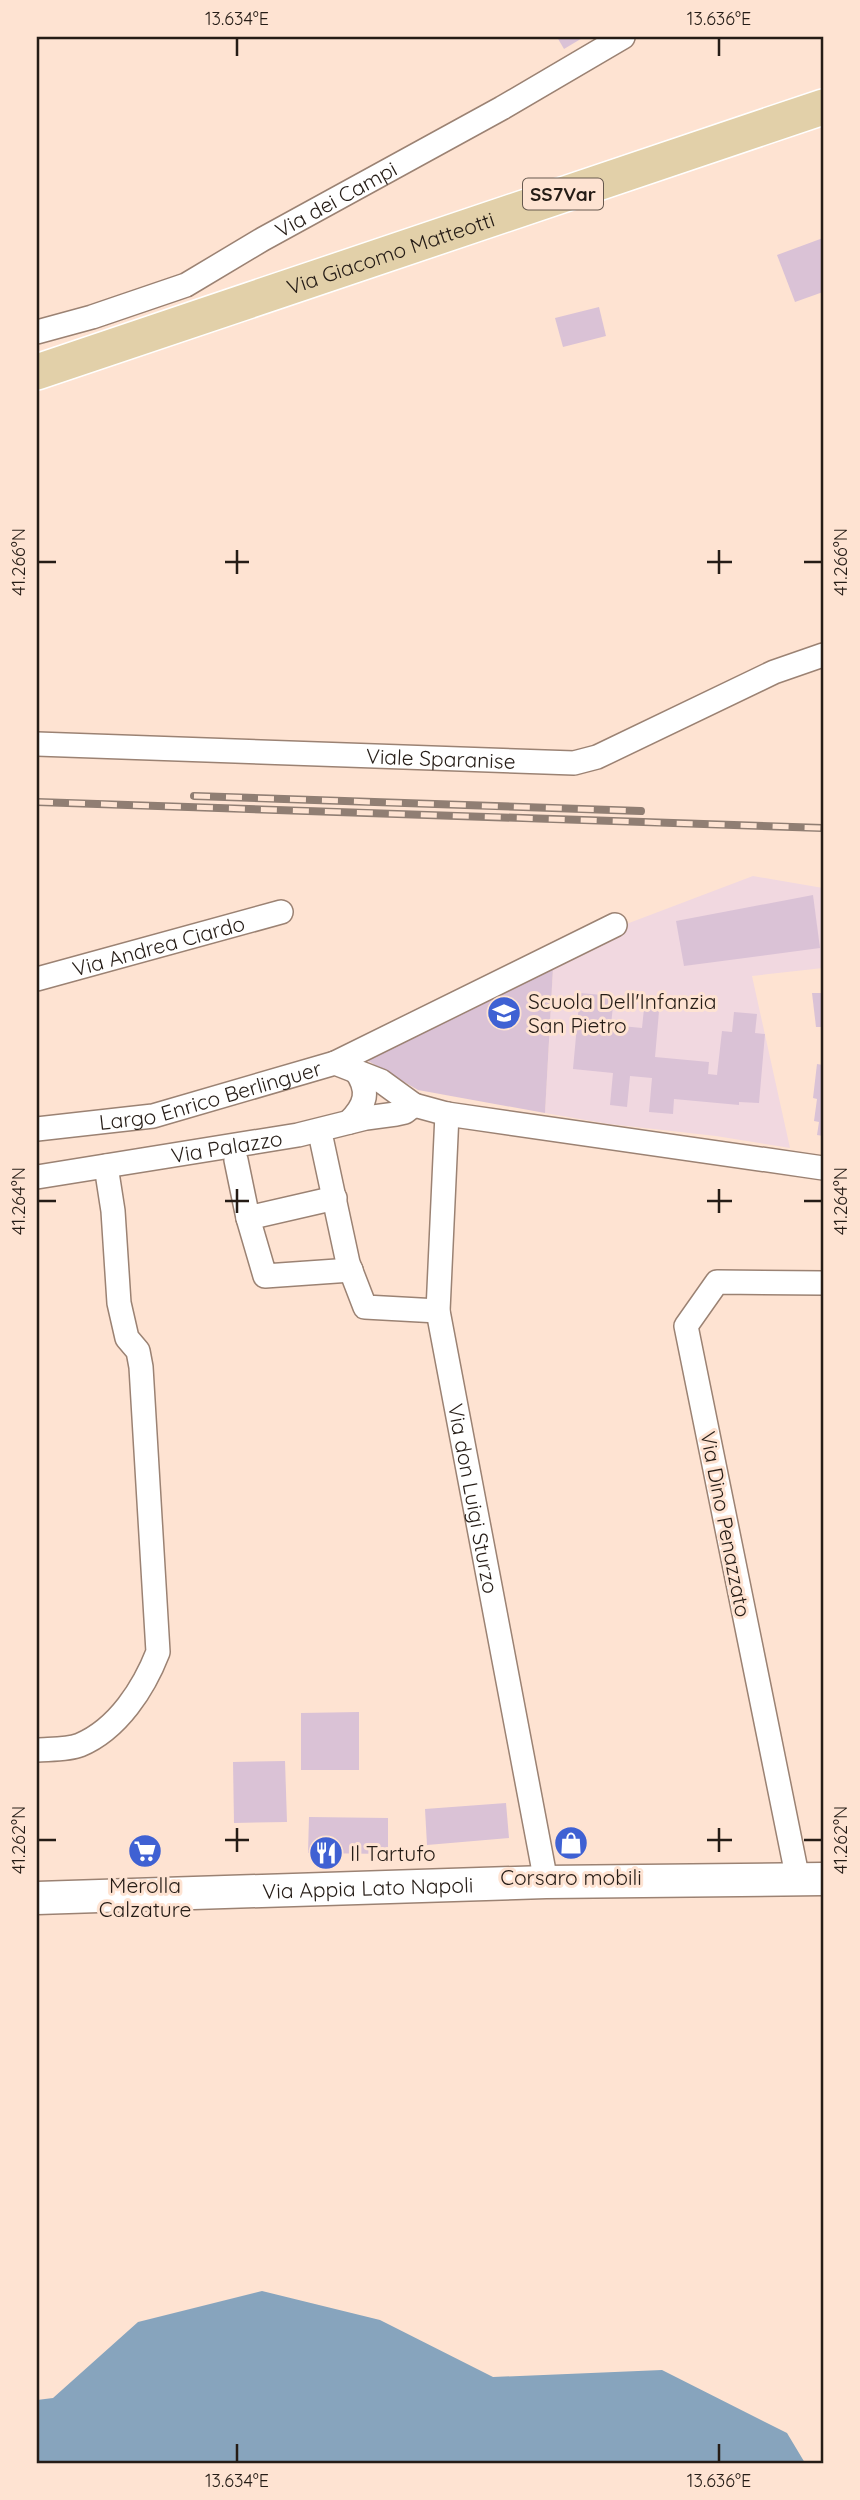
<svg xmlns="http://www.w3.org/2000/svg" width="860" height="2500" viewBox="0 0 860 2500" font-family="Quicksand,sans-serif">
<rect width="100%" height="100%" fill="#fee3d2"/>
<!-- education -->
<polygon fill="#f1d8e0" points="753,876 823,888 823,968 752,976 790,1148 716,1136 609,1124 545,1113 553,968 629,923"/>
<!-- water -->
<polygon fill="#87a4bd" points="262,2291 380,2320 493,2377 662,2370 787,2433 805,2463 37,2463 37,2400 53,2398 138,2322"/>
<!-- building -->
<g fill="#dac2d6">
<polygon points="557,37 584,37 564,49"/>
<polygon points="823,238 823,292 795,302 777,255"/>
<polygon points="599,307 606,336 563,347 555,318"/>
<polygon points="813,895 820,948 684,966 676,921"/>
<polygon points="553,968 545,1113 418,1090 363,1058"/>
<polygon points="580,993 614,996 611,1025 642,1028 645,999 660,1000 655,1057 709,1062 708,1074 717,1075 722,1031 732,1032 734,1012 757,1014 755,1033 765,1034 759,1103 739,1102 739,1105 674,1099 673,1114 649,1112 652,1078 630,1076 627,1107 610,1105 613,1073 573,1069"/>
<polygon points="812,993 823,993 823,1027 816,1027"/>
<polygon points="817,1064 823,1065 823,1136 817,1135 819,1122 814,1121 817,1099 813,1098"/>
<polygon points="359,1712 359,1770 301,1770 301,1713"/>
<polygon points="285,1761 287,1822 234,1823 233,1762"/>
<polygon points="506,1803 509,1838 427,1845 425,1809"/>
<polygon points="309,1817 388,1818 388,1854 308,1853"/>
<polygon points="425,1850 426,1859 411,1860 410,1851"/>
</g>
<g fill="none" stroke-linecap="round" stroke-linejoin="round">
<!-- street casing -->
<g stroke="#9b8273" stroke-width="26">
<g id="street">
<path id="s1" d="M37,332l55,-15 94,-32 77,-46 239,-131 121,-71"/>
<path id="s2" d="M37,744l537,19 23,-6 177,-85 49,-17"/>
<path id="s3" d="M37,979l244,-67"/>
<polyline points="335,1063 615,925"/>
<path id="s4" d="M447,1114l-9,197 108,571"/>
<path d="M349,1122c17,-17 21,-31 7,-51"/>
<path id="s5" d="M37,1129l116,-13 182,-53 46,18 33,24 33,9 376,54"/>
<polyline points="322,1142 348,1263 365,1307 438,1311"/>
<polyline points="236,1160 248,1218 335,1198"/>
<path id="s6" d="M37,1177l261,-42 68,-17 30,-4 9,-2 9,-7"/>
<polyline points="248,1218 265,1276 351,1270"/>
<path d="M37,1750c13,-1 31,0 43,-5 38,-16 64,-57 78,-93l-17,-285 -3,-16 -11,-13 -8,-35 -6,-92 -7,-45"/>
<polyline points="798,1880 686,1326 717,1282 823,1283"/>
</g>
</g>
<!-- secondary casing -->
<g stroke="#9b8273" stroke-width="35">
<g id="secondary">
<path id="s7" d="M37,1898l509,-16 277,-3"/>
</g>
</g>
<!-- primary casing -->
<g stroke="#fff" stroke-width="38">
<g id="primary">
<path id="s8" d="M37,372l786,-265"/>
</g>
</g>
<!-- street -->
<use href="#street" stroke="#fff" stroke-width="23"/>
<!-- secondary -->
<use href="#secondary" stroke="#fff" stroke-width="32"/>
<!-- primary -->
<use href="#primary" stroke="#e2d0a9" stroke-width="35"/>
<!-- rail casing -->
<g stroke="#907e73" stroke-width="8">
<g id="rail">
<polyline points="194,796 641,811"/>
<polyline points="37,802 823,828"/>
</g>
</g>
<!-- rail -->
<use href="#rail" stroke="#fee3d2" stroke-width="5" stroke-dasharray="16" stroke-linecap="butt"/>
</g>
<!-- ticks -->
<path fill="none" stroke="#251c16" stroke-width="2.5" d="M237,38v18M719,38v18M237,550v24M719,550v24M38,562h18M225,562h24M707,562h25M804,562h18M237,1189v24M719,1189v24M38,1201h18M225,1201h24M707,1201h25M804,1201h18M237,1828v24M719,1828v24M38,1840h18M225,1840h24M707,1840h25M804,1840h18M237,2444v18M719,2444v18"/>
<!-- icons -->
<defs>
<g id="school-disc" transform="scale(1.75)"><circle r="9.5" fill="#3f61d3" stroke="#fee3d2"/><path d="M0-5L7-2L0 1L-7-2ZM-4 1L0 2.5L4 1V4Q0 6-4 4Z" fill="#fff"/></g>
<g id="shop-disc" transform="scale(1.75)"><circle r="9.5" fill="#3f61d3" stroke="#fee3d2"/><path d="M-5-2.5h2.3a2.7 3.5 0 0 1 5.4 0H5L5.5 6h-11ZM-1.5-2.5h3a1.5 2.3 0 0 0-3 0Z" fill="#fff"/></g>
<g id="supermarket-disc" transform="scale(1.75)"><circle r="9.5" fill="#3f61d3" stroke="#fee3d2"/><path d="M-6-5.5h2.5l.6 2H6L4.5 2H-2.5L-4.4-4H-6ZM-1.5 3.2a1.3 1.3 0 1 0 .1 0ZM3 3.2a1.3 1.3 0 1 0 .1 0Z" fill="#fff"/></g>
<g id="restaurant-disc" transform="scale(1.75)"><circle r="9.5" fill="#3f61d3" stroke="#fee3d2"/><path d="M-5-6h1v4h1v-4h1v4h1v-4h1v5L-1.5 .5V6h-2V.5L-5-1ZM5-6V6H3V1.5H1.5Q1.5-4 5-6Z" fill="#fff"/></g>
</defs>
<g fill-rule="evenodd">
<use href="#school-disc" x="504" y="1013"/>
<use href="#shop-disc" x="571" y="1843"/>
<use href="#supermarket-disc" x="145" y="1851"/>
<use href="#restaurant-disc" x="326" y="1853"/>
</g>
<g text-anchor="middle" dominant-baseline="central" stroke-width="6" stroke-linejoin="round" paint-order="stroke">
<!-- shield labels -->
<rect fill="#fee3d2" stroke="#66584e" stroke-width="2" x="523" y="178.5" width="80" height="31" rx="5"/>
<g font-size="19" font-weight="bold" fill="#251c16">
<text x="563" y="194">SS7Var</text>
</g>
<!-- street labels -->
<g font-size="21" fill="#251c16" stroke="#fee3d2">
<text stroke="none"><textPath href="#s1" startOffset="329">Via dei Campi</textPath></text>
<text stroke="none"><textPath href="#s8" startOffset="373">Via Giacomo Matteotti</textPath></text>
<text stroke="none"><textPath href="#s2" startOffset="404">Viale Sparanise</textPath></text>
<text stroke="none"><textPath href="#s3" startOffset="126">Via Andrea Ciardo</textPath></text>
<text stroke="none"><textPath href="#s5" startOffset="177">Largo Enrico Berlinguer</textPath></text>
<text stroke="none"><textPath href="#s6" startOffset="192">Via Palazzo</textPath></text>
<text stroke="none"><textPath href="#s4" startOffset="388">Via don Luigi Sturzo</textPath></text>
<text transform="translate(726 1524) rotate(79)">Via Dino Penazzato</text>
<text stroke="none"><textPath href="#s7" startOffset="331">Via Appia Lato Napoli</textPath></text>
</g>
<!-- poi labels -->
<g font-size="21" fill="#251c16" stroke="#fee3d2" text-anchor="start">
<text x="528" y="1001">Scuola Dell'Infanzia<tspan x="528" dy="24">San Pietro</tspan></text>
<text x="350" y="1853">Il Tartufo</text>
<text x="571" y="1877" text-anchor="middle">Corsaro mobili</text>
<text x="145" y="1885" text-anchor="middle">Merolla<tspan x="145" dy="24">Calzature</tspan></text>
</g>
</g>
<!-- border -->
<rect width="860" height="2500" fill="none" stroke="#fee3d2" stroke-width="77"/>
<rect x="38" y="38" width="784" height="2424" fill="none" stroke="#251c16" stroke-width="2.5"/>
<g font-size="18" text-anchor="middle" fill="#251c16">
<text x="237" y="25">13.634°E</text>
<text x="719" y="25">13.636°E</text>
<text transform="translate(19 562) rotate(-90)" y="6">41.266°N</text>
<text transform="translate(841 562) rotate(-90)" y="6">41.266°N</text>
<text transform="translate(19 1201) rotate(-90)" y="6">41.264°N</text>
<text transform="translate(841 1201) rotate(-90)" y="6">41.264°N</text>
<text transform="translate(19 1840) rotate(-90)" y="6">41.262°N</text>
<text transform="translate(841 1840) rotate(-90)" y="6">41.262°N</text>
<text x="237" y="2487">13.634°E</text>
<text x="719" y="2487">13.636°E</text>
</g>
</svg>
